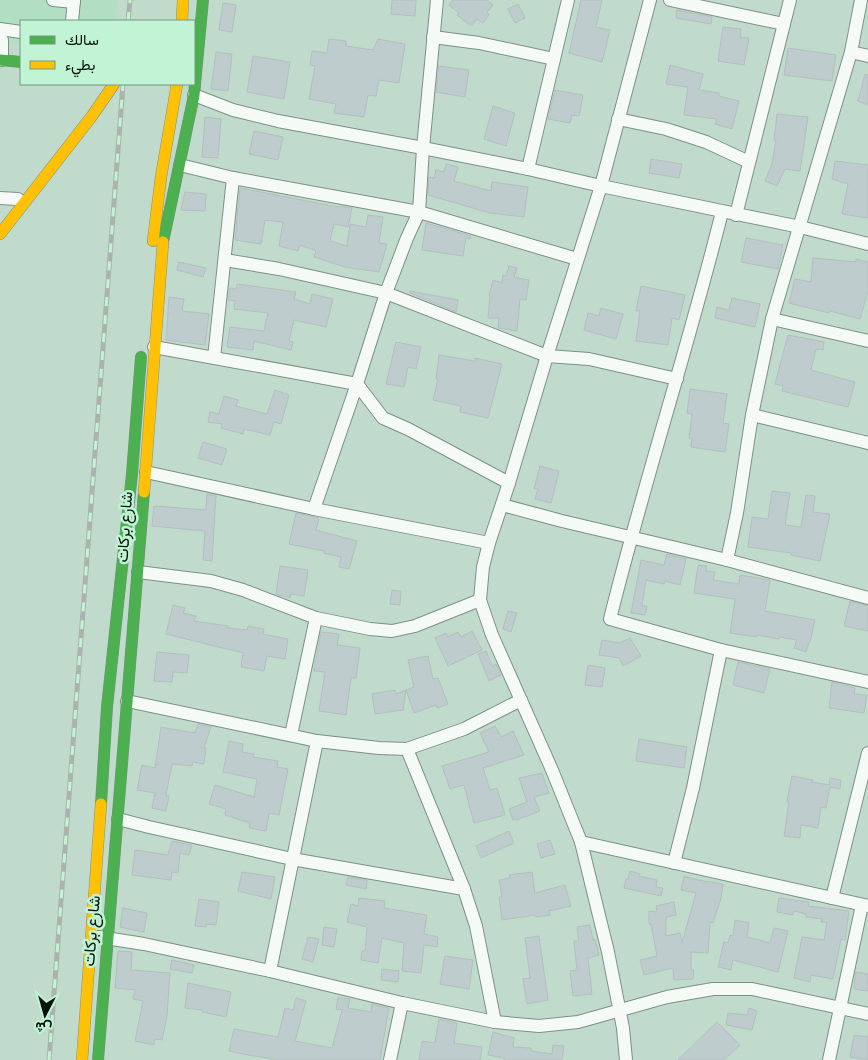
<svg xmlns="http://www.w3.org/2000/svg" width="868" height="1060" viewBox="0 0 868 1060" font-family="'Varela Round',Vazirmatn,sans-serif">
<rect width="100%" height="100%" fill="#c0dbcb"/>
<!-- built -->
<polygon fill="#b2dec4" points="0,0 117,0 116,21 21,21 21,45 0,43"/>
<!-- building -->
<g fill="#becccd" stroke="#b2bfc0">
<polygon points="392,0 416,0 415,16 391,14"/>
<polygon points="453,0 487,0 493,5 487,12 489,15 483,23 477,19 471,26 457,15 459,13 449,5"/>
<polygon points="581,0 602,0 596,27 610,30 602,62 569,53"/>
<polygon points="223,3 236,5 232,32 219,30"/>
<polygon points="518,4 525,18 515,23 508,9"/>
<polygon points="677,10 712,17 711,24 676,18"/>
<polygon points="723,27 741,29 740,37 749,38 744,65 718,61"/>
<polygon points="329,39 346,41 346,46 373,50 378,39 405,44 399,83 379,80 376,96 368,95 364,117 334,113 336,104 309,99 315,66 310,65 312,51 327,53"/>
<polygon points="788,48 836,55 832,81 784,75"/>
<polygon points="216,52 232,54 228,91 211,89"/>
<polygon points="253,56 290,62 284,99 247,92"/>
<polygon points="670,65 703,74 699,90 719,93 719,96 739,101 732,129 715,124 717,119 684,115 688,87 666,84"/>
<polygon points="439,66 469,70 465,97 436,92"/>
<polygon points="865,74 868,75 868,105 858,101"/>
<polygon points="555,90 583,95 579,116 572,115 570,123 548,119"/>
<polygon points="493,106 515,113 506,146 484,139"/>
<polygon points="777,114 808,117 800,171 785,169 777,186 765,181 772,164 776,140 774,140"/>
<polygon points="205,117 221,119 218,158 202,157"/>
<polygon points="254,131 283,137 278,160 249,154"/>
<polygon points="651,159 682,164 679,178 649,173"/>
<polygon points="835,161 868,165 868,218 842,214 848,184 832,179"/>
<polygon points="446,164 458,167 454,181 491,191 492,182 528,187 524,217 490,213 428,195 429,177 434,178 436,170 444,172"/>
<polygon points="240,188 338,207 338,206 352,208 348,227 334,224 330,241 347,246 350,224 366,227 368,215 383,217 379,243 387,244 379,272 345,267 314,257 316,251 300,245 298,251 279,246 283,222 265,220 261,244 235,240"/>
<polygon points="185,192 206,194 205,211 181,210"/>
<polygon points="426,223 471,236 470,239 466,238 463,256 422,250"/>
<polygon points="746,238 783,245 778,269 741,262"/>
<polygon points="813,258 856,262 856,259 868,262 868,291 860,319 830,311 829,313 789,303 795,279 811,282"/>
<polygon points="179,262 206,268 203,277 177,270"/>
<polygon points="509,266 517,268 514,277 529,280 526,300 520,299 517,331 498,328 499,318 488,318 490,297 489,296 493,280 502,283 503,275 506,276"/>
<polygon points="237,284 296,292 294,299 310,304 312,294 333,299 326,327 294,320 289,341 293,342 291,350 254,341 253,350 227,347 230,327 264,331 268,313 234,309 235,301 228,300 230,288 236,289"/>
<polygon points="641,286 685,295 679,320 672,318 668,345 636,341 640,311 636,311"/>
<polygon points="410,291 458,300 456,312 410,293"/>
<polygon points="169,297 184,299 182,311 209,314 205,345 166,340"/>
<polygon points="732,298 760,304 755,327 715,318 717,307 729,310"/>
<polygon points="601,308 623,314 616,339 584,330 588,313 599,316"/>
<polygon points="788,335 824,342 823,350 816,349 811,370 855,382 848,407 782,391 783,386 775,384"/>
<polygon points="396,342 421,347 416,369 408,367 404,387 386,384"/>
<polygon points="439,355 475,361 475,358 502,364 488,418 460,412 461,406 433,400 438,379 436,379"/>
<polygon points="690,389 727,394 723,423 729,424 725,452 691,447 692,438 689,438 692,414 687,413"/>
<polygon points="275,390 289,395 281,424 274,422 270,435 244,429 243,434 221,428 222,424 208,422 210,412 219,414 224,396 238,400 236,406 267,414"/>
<polygon points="203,442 227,449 222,465 198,458"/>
<polygon points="540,466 559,471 551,503 535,499 538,489 534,489"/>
<polygon points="772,491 790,493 785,525 801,527 806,495 815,496 813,512 830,514 820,561 791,555 791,553 748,547 752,517 768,519"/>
<polygon points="207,494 216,496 212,561 203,560 205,531 152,526 154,506 206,510"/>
<polygon points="296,513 319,518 316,530 357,541 349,569 339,567 341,557 324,553 324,551 289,544"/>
<polygon points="667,554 686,559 680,585 665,581 664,584 646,580 642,606 647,606 645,615 631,613 641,560 664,565"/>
<polygon points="698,565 707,566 706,571 715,572 713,580 739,584 740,575 770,580 765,611 815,620 810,642 809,642 806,652 794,648 797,640 779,637 779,639 757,635 757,637 730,633 735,599 694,593"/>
<polygon points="280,566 308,570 304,596 291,594 290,598 276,594"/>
<polygon points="392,590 401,591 400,605 390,604"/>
<polygon points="850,601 868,606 868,631 844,626"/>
<polygon points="173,605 185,608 183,613 196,616 194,621 228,626 228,628 247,630 248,626 264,629 263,634 288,639 285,659 267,656 264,671 241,667 243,653 166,634"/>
<polygon points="508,611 517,613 511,632 503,629"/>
<polygon points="472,631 482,650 448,666 435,638 446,633 448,637 458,632 461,637"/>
<polygon points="321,632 339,634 337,645 360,648 356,678 351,678 346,715 319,711 325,672 314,671"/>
<polygon points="630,638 641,656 623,666 619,658 599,655 602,640 620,643"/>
<polygon points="486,651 492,666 496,664 501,675 489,681 478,654"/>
<polygon points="157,652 189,655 187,673 173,672 172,682 154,681"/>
<polygon points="428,656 433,679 438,678 448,704 437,708 436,705 414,713 406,690 403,710 375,714 372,694 395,690 396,694 414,687 408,660"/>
<polygon points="738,662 770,669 764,693 733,685"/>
<polygon points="588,665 605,668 602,687 585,685"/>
<polygon points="832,682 855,688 854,694 867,695 864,713 829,708"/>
<polygon points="198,724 211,727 204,748 206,748 204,764 193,762 192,766 172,764 166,795 169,796 166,811 152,808 155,793 137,790 142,765 155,768 161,727 195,733"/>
<polygon points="495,726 501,737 513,731 524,755 483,768 490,790 497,788 505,815 474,823 464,785 450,789 442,766 489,752 480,733"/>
<polygon points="639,739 687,747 684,768 636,761"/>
<polygon points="229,741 243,744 242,752 254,754 253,757 278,761 277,767 288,769 279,815 269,813 266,831 249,828 250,823 225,815 226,809 209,804 215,785 254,797 257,779 223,772"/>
<polygon points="542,773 549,793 534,797 540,811 517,820 517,819 513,820 509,809 527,802 519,778"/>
<polygon points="792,776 813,780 812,782 829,785 830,778 841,780 840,789 830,787 826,808 821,807 818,828 801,825 800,838 784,836 789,802 787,801"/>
<polygon points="509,831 514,843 481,858 476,846"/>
<polygon points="550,840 555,854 541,858 537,844"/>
<polygon points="172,841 192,845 189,855 180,853 178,873 172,872 171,880 132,875 135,850 168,855"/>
<polygon points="630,871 640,874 639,876 657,880 656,887 663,888 661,896 624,888 626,879 628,879"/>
<polygon points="242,872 275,877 271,899 238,891"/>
<polygon points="532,872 535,893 565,885 571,906 549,911 550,915 536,917 535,915 502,920 499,897 502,897 499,880 510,878 509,875"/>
<polygon points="684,876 698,880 723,884 721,899 715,916 713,923 710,922 708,953 691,952 691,969 694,970 693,979 674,980 673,968 644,975 640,960 657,956 651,924 649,924 649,911 657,912 656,906 674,902 676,915 666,917 666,936 680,933 682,943 696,893 681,890"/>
<polygon points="348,877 367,880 366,889 346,885"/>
<polygon points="359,898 385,901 384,908 427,915 424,934 438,937 437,947 424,945 421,973 402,971 404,943 382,938 378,963 361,960 362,951 365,951 367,927 347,922 351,904 358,906"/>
<polygon points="779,898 809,902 808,906 849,911 845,940 841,939 833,979 811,975 810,982 794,978 802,937 824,940 827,922 821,922 822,919 806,917 806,914 794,911 793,915 777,912"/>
<polygon points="199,899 219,902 216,925 206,924 206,927 195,926"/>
<polygon points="123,908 147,913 144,932 120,927"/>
<polygon points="735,920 749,923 747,937 770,943 774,928 788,931 778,972 733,960 731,970 718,967 724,942 728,943 730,935 733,936"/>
<polygon points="590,925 593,940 595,939 599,955 588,958 592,994 573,996 570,971 577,970 574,941 579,941 577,927"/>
<polygon points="324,927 337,929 334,947 322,945"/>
<polygon points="539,936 548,1000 527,1004 523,979 530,978 525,938"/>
<polygon points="308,937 319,939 313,962 302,959"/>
<polygon points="118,951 132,952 131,970 170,973 167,1016 162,1040 155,1039 154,1045 135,1041 143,1001 133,999 135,990 115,988"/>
<polygon points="445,956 473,960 469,989 440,984"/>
<polygon points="172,960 194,965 192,973 170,969"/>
<polygon points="382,969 399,971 398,982 381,980"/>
<polygon points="856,972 868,974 867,991 854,989"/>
<polygon points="188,983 231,992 226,1017 202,1012 202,1010 185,1008"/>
<polygon points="296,998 306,1001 295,1041 332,1048 342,1010 336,1009 338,998 350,999 348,1008 371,1012 372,1004 389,1008 380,1060 280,1060 248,1055 229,1051 234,1029 278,1037 285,1008 293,1010"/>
<polygon points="749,1008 757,1011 752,1030 726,1025 728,1013 747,1015"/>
<polygon points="439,1019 457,1023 454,1043 482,1047 480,1060 419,1060 422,1041 435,1043"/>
<polygon points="717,1022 740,1045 724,1060 678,1060"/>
<polygon points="493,1032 514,1038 513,1047 531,1048 531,1051 552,1054 553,1045 564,1046 562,1060 504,1060 504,1058 488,1055"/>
<polygon points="854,1035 868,1037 868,1060 850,1057"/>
</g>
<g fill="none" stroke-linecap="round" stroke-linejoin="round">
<!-- street casing -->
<g stroke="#7c9185" stroke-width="14">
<g id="street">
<polyline points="53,0 74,2"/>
<polyline points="670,0 784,24"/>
<polyline points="72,21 74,0"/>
<polyline points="0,29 21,32"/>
<polyline points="0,37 2,40 2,60"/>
<polyline points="433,37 479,43 554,59"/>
<polyline points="851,52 868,56"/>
<polyline points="194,95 233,110 278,121 423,148 528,169 601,186 800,227 868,244"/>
<polyline points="618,119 666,129 706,142 749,162"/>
<polyline points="180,165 233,178 419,212 577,259"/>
<polyline points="528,169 568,0"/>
<polyline points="0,198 18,199"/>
<path d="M722,212c-34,136 -78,270 -112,407l111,31 147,32"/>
<polyline points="736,215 790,0"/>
<polyline points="225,260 279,269 386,293 547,356 589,359 677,379"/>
<polyline points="772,319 868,341"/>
<polyline points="154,347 357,384 383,418 408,429 509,483"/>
<polyline points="214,358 233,178"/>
<polyline points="752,415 868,443"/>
<polyline points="146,472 314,509 489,543"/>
<polyline points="502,505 562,521 727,560 868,598"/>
<polyline points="314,509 357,384 386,293 407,238 419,212 423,148 437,0"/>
<polyline points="727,560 737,513 752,415 772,319 851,52 861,0"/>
<polyline points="138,572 211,581 243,590 316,618 370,629 392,631 415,626 480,600"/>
<polyline points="127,701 317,741 379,748 407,749 464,729 521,700"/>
<polyline points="291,735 316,618"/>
<polyline points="407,749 464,889 476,926 495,1022"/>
<polyline points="118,819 149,827 292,859 464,889"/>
<polyline points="581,842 868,906"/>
<polyline points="674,863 693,788 721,650"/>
<polyline points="832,898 868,753"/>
<polyline points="99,937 144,944 270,971 402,1003 495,1022 539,1026 578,1022 667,997 713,989 752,989 868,1014"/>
<polyline points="270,971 317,741"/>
<polyline points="390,1060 402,1003"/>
<polyline points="626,1060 623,1028 608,952 581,842 552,770 492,635 480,600 483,567 489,543 509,483 547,356 601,186 650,0"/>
<polyline points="829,1060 862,905"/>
</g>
</g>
<!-- fast casing -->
<g stroke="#7c9185" stroke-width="12">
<g id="fast">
<polyline points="0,60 21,62"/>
<polyline points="163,242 194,95 203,0"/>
<polyline points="101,804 107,707 132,474 141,357"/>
<polyline points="98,1060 144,492"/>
</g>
</g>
<!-- slow casing -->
<g stroke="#7c9185" stroke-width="12">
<g id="slow">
<polyline points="182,21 183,0"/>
<polyline points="0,234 92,116 114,84"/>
<polyline points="153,241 161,177 177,84"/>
<polyline points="144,492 163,242"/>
<polyline points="82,1060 101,804"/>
</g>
</g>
<!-- street -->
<use href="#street" stroke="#f6faf7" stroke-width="12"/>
<!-- fast -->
<use href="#fast" stroke="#4caf50" stroke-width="11"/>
<!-- slow -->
<use href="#slow" stroke="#ffc107" stroke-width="11"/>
<!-- rail casing -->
<g stroke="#acb2ae" stroke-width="5">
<g id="rail">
<polyline points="128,21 130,0"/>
<polyline points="49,1060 123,84"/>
</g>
</g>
<!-- rail -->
<use href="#rail" stroke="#c1f3d5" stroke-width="3" stroke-dasharray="9" stroke-linecap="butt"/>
</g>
<g text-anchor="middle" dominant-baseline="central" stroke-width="5" stroke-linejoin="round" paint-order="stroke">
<!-- street labels -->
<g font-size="16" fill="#021309" stroke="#c1f3d5">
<text transform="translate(125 527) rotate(-86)">شارع بركات</text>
<text transform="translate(92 931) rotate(-85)">شارع بركات</text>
</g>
</g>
<!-- legend -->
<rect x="20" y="20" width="175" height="65" fill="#c1f3d5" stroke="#759983"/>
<rect x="30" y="36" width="25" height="8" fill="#4caf50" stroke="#759983"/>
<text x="65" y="45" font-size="15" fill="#021309">سالك</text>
<rect x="30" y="61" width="25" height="8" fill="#ffc107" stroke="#759983"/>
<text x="65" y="70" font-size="15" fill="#021309">بطيء</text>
<!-- north arrow -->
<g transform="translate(45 1015) rotate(186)" stroke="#c1f3d5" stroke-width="4" paint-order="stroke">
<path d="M0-4L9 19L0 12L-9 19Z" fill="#021309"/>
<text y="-8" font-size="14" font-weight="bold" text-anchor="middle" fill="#021309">ش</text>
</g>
</svg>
